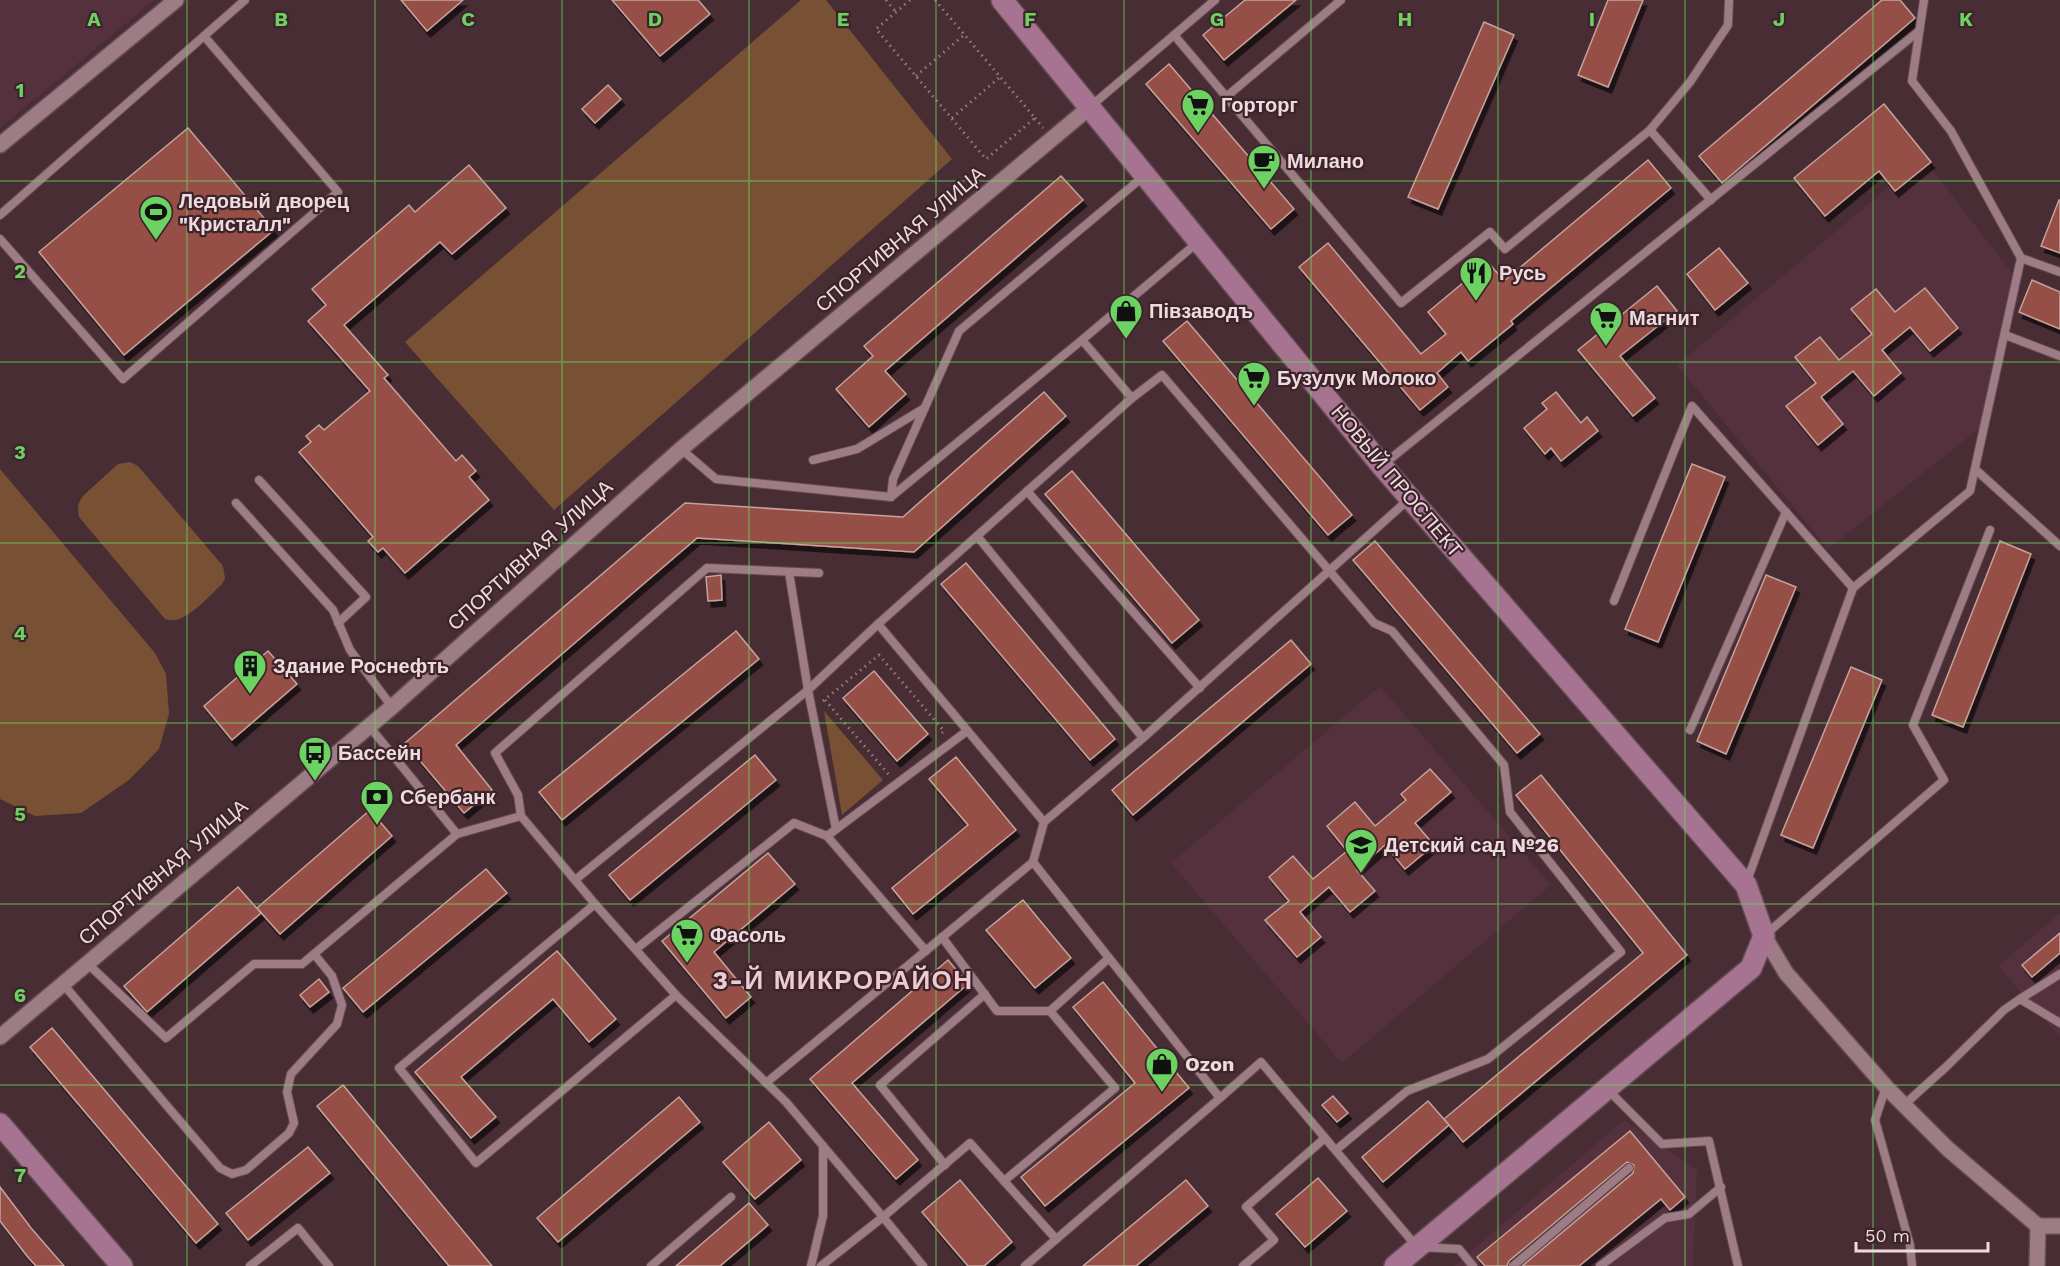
<svg xmlns="http://www.w3.org/2000/svg" width="2060" height="1266" viewBox="0 0 2060 1266" font-family="'Work Sans',sans-serif">
<defs>
<filter id="shadow"><feDropShadow dx="3.5" dy="6" stdDeviation="0" flood-color="#0009"/></filter>
</defs>
<rect width="100%" height="100%" fill="#482d34"/>
<!-- built -->
<g fill="#54313c">
<polygon points="0,0 154,0 0,128"/>
<polygon points="1923,158 2013,274 1985,424 1828,549 1677,365"/>
<polygon points="1380,686 1551,885 1342,1063 1171,863"/>
<polygon points="2060,913 2060,1037 1998,966"/>
<polygon points="1624,1120 1697,1170 1693,1266 1454,1266"/>
</g>
<!-- green -->
<g fill="#785134">
<polygon points="801,0 826,0 952,159 554,510 405,342"/>
<path d="M130,462l8,4 85,100 2,12 -3,6c-14,13 -39,43 -57,35l-86,-102c-2,-10 -1,-15 5,-22l34,-31z"/>
<polygon points="0,469 155,653 166,674 169,714 159,749 129,780 81,813 35,816 0,799"/>
<polygon points="824,711 883,780 842,815"/>
</g>
<!-- building -->
<g fill="#965046" stroke="#c5a29c" stroke-width="1.5" filter="url(#shadow)">
<polygon points="401,0 463,0 427,31"/>
<polygon points="612,0 698,0 710,14 660,56"/>
<polygon points="1245,0 1296,0 1224,60 1203,35"/>
<polygon points="1608,0 1643,0 1608,87 1578,75"/>
<polygon points="1882,0 1900,0 1915,18 1722,183 1699,156"/>
<polygon points="1484,22 1514,35 1438,209 1408,197"/>
<polygon points="1169,64 1294,209 1271,229 1146,84"/>
<polygon points="608,85 621,99 595,123 582,109"/>
<polygon points="1884,104 1931,162 1895,191 1879,171 1825,216 1794,178"/>
<polygon points="188,128 274,230 124,355 39,252"/>
<polygon points="1648,160 1671,188 1511,321 1513,324 1468,361 1461,352 1437,373 1448,387 1420,410 1299,267 1328,243 1421,354 1446,334 1428,312 1488,262 1504,281"/>
<polygon points="469,165 506,208 452,254 440,242 344,325 388,375 384,378 456,461 462,455 476,471 469,477 489,500 405,573 383,548 378,552 368,541 373,537 299,452 311,442 306,436 319,425 324,430 370,391 308,321 326,305 312,289 409,205 415,212"/>
<polygon points="1061,176 1083,200 885,371 906,394 869,427 836,389 873,356 864,346"/>
<polygon points="2059,200 2060,200 2060,253 2041,246"/>
<polygon points="1719,248 1748,283 1715,310 1687,274"/>
<polygon points="2032,280 2060,292 2060,329 2019,312"/>
<polygon points="1657,286 1677,311 1620,356 1655,398 1633,416 1578,350"/>
<polygon points="1925,288 1958,328 1930,351 1910,327 1882,350 1901,373 1874,396 1853,371 1821,397 1843,424 1818,445 1786,406 1816,383 1795,357 1820,337 1839,360 1872,334 1851,309 1876,289 1895,312"/>
<polygon points="1187,321 1352,515 1328,535 1163,341"/>
<polygon points="1044,392 1066,416 914,552 697,538 456,745 492,790 464,813 405,743 685,503 903,517"/>
<polygon points="1556,392 1581,423 1587,417 1598,431 1561,461 1551,448 1545,454 1524,428 1547,409 1542,403"/>
<polygon points="1692,464 1725,477 1658,642 1625,629"/>
<polygon points="1072,471 1199,620 1172,643 1045,494"/>
<polygon points="1375,541 1540,734 1517,753 1353,560"/>
<polygon points="2000,541 2031,554 1963,727 1932,715"/>
<polygon points="966,563 1115,739 1090,760 941,584"/>
<polygon points="721,575 722,600 708,601 706,577"/>
<polygon points="1766,575 1796,587 1726,754 1697,741"/>
<polygon points="736,631 759,659 562,820 539,792"/>
<polygon points="1291,640 1311,664 1133,815 1112,790"/>
<polygon points="268,651 297,684 232,740 204,706"/>
<polygon points="1851,667 1882,680 1813,848 1781,835"/>
<polygon points="874,671 928,734 897,761 843,698"/>
<polygon points="755,755 776,780 630,900 609,875"/>
<polygon points="956,757 1016,830 913,914 892,888 968,825 929,779"/>
<polygon points="1430,769 1451,792 1415,823 1434,845 1405,869 1385,845 1357,870 1375,891 1350,912 1329,887 1300,912 1321,937 1297,957 1265,920 1289,901 1269,877 1293,856 1313,879 1347,851 1327,826 1355,802 1375,826 1406,800 1401,794"/>
<polygon points="1541,775 1687,955 1463,1142 1444,1119 1643,953 1516,795"/>
<polygon points="370,810 392,836 280,934 257,908"/>
<polygon points="768,853 795,884 714,952 751,997 726,1018 662,941"/>
<polygon points="486,869 507,893 363,1012 343,988"/>
<polygon points="238,887 261,913 147,1012 124,986"/>
<polygon points="1023,900 1071,958 1035,988 986,930"/>
<polygon points="2060,933 2060,953 2032,977 2022,965"/>
<polygon points="557,951 616,1019 589,1042 553,999 461,1077 496,1117 471,1138 415,1072"/>
<polygon points="948,960 968,984 852,1083 918,1160 896,1179 810,1079"/>
<polygon points="319,979 329,992 310,1007 300,995"/>
<polygon points="1103,982 1189,1088 1045,1206 1021,1177 1135,1083 1073,1007"/>
<polygon points="52,1028 218,1224 196,1243 30,1047"/>
<polygon points="343,1085 492,1266 449,1266 317,1106"/>
<polygon points="1333,1096 1348,1113 1337,1122 1322,1105"/>
<polygon points="679,1097 700,1122 558,1242 537,1218"/>
<polygon points="1428,1101 1449,1125 1383,1182 1362,1157"/>
<polygon points="769,1122 801,1160 755,1199 723,1162"/>
<polygon points="1630,1131 1685,1197 1670,1210 1661,1199 1579,1266 1522,1266 1633,1173 1634,1165 1627,1162 1509,1261 1507,1266 1485,1266 1477,1257"/>
<polygon points="308,1147 330,1173 248,1240 226,1213"/>
<polygon points="1318,1178 1347,1211 1305,1247 1276,1214"/>
<polygon points="960,1180 1012,1242 984,1266 968,1266 922,1212"/>
<polygon points="1186,1180 1208,1206 1136,1266 1083,1266"/>
<polygon points="0,1187 31,1228 64,1266 36,1266 27,1256 0,1221"/>
<polygon points="749,1203 768,1225 720,1266 676,1266"/>
</g>
<g fill="none" stroke-linecap="round" stroke-linejoin="round">
<!-- lane casing -->
<g stroke="#644c53" stroke-width="10">
<g id="lane">
<polyline points="1924,0 1912,81 1951,131 2021,258 2060,272"/>
<polyline points="1174,35 1401,303 1490,232 1505,249 1650,130 1690,82 1728,25 1729,0"/>
<polyline points="1226,97 1341,0"/>
<polyline points="1091,106 1215,0"/>
<polyline points="1650,130 1711,200"/>
<polyline points="0,215 245,0"/>
<polyline points="0,239 123,379 338,192 204,36"/>
<polyline points="1198,242 1082,340 1132,398 878,624 1044,822 1033,862 1220,1098 1261,1062 1417,1247 1459,1249 1473,1266"/>
<polyline points="2005,335 2060,356"/>
<polyline points="1082,340 891,497 893,479 959,331 1144,176"/>
<polyline points="1132,398 1162,375 1374,623 1392,631 1504,765 1510,812 1621,952 1488,1059 1407,1091 1336,1150"/>
<polyline points="681,449 716,479 891,497"/>
<polyline points="813,460 857,449 923,409"/>
<polyline points="1384,464 1919,31"/>
<polyline points="1975,469 2060,546"/>
<polyline points="259,480 366,597 338,623"/>
<polyline points="1027,491 1200,688"/>
<polyline points="236,503 333,610 350,650 392,707"/>
<polyline points="977,536 1143,738"/>
<polyline points="1853,588 1970,491 2021,258"/>
<polyline points="1614,601 1692,406 1853,588 1747,881"/>
<polyline points="369,726 457,834 521,816 595,904 676,995 786,1102 883,1217 821,1266"/>
<polyline points="1690,730 1786,512"/>
<polyline points="521,816 518,795 495,753 707,568 819,573"/>
<polyline points="1044,822 1143,738 1409,499"/>
<polyline points="836,829 808,690 878,624"/>
<polyline points="575,880 808,690 789,572"/>
<polyline points="595,904 399,1068 476,1163 676,995"/>
<polyline points="1765,935 1944,780 1913,725 1990,530"/>
<polyline points="942,937 997,1011 1050,1011 1109,958"/>
<polyline points="636,949 794,823 827,836"/>
<polyline points="926,951 827,836 967,731"/>
<polyline points="87,963 166,1038 254,964 302,964 457,834"/>
<polyline points="63,984 220,1168 232,1174 246,1170 289,1133 294,1123 287,1092 291,1074 337,1024 342,1005 332,976 314,954"/>
<polyline points="2020,999 2060,974"/>
<polyline points="766,1083 1033,862"/>
<polyline points="1886,1087 1875,1120 1910,1245 1912,1266"/>
<polyline points="1607,1089 1662,1144 1709,1141 1738,1266"/>
<polyline points="1905,1104 1947,1066 2004,1010 2020,999 2060,1023"/>
<polyline points="945,1165 880,1085 985,994"/>
<polyline points="1004,1181 1056,1239"/>
<polyline points="250,1266 298,1228 329,1266"/>
<polyline points="651,1266 731,1197"/>
<polyline points="811,1266 823,1216 823,1146"/>
<polyline points="923,1266 883,1217 970,1143 1004,1181 1115,1088 1050,1011"/>
<polyline points="1025,1266 1220,1098"/>
<polyline points="1243,1266 1274,1240 1246,1207 1325,1138"/>
<polyline points="1513,1266 1629,1168"/>
<polyline points="1600,1266 1665,1218 1689,1214 1721,1187"/>
</g>
</g>
<!-- street casing -->
<g stroke="#644c53" stroke-width="18">
<g id="street">
<polyline points="0,145 176,0"/>
<polyline points="1764,936 1786,973 1886,1087 1948,1149 2038,1226 2060,1226"/>
<polyline points="0,1037 392,707 681,449 1090,107"/>
<polyline points="2037,1266 2038,1226"/>
</g>
</g>
<!-- secondary casing -->
<g stroke="#644c53" stroke-width="24">
<g id="secondary">
<polyline points="1002,0 1382,466 1746,885 1764,936 1751,968 1395,1266"/>
<polyline points="0,1124 122,1266"/>
</g>
</g>
<!-- path -->
<g stroke="#927b81" stroke-width="3" stroke-dasharray="1.5 4.5" stroke-linecap="butt">
<polyline points="886,0 896,12"/>
<polyline points="910,0 876,29 986,159 1035,118 935,0"/>
<polyline points="916,76 964,35"/>
<polyline points="952,118 1000,77"/>
<polyline points="1035,118 1043,128"/>
<polyline points="825,700 890,776"/>
<polyline points="823,701 879,655 944,731 942,733"/>
</g>
<!-- lane -->
<use href="#lane" stroke="#9d7c85" stroke-width="8"/>
<!-- street -->
<use href="#street" stroke="#9d7c85" stroke-width="15"/>
<!-- secondary -->
<use href="#secondary" stroke="#a67491" stroke-width="21"/>
</g>
<!-- grid -->
<path fill="none" stroke="#6cd362" stroke-width="1.5" stroke-opacity="0.55" d="M187,0v1266M375,0v1266M562,0v1266M749,0v1266M936,0v1266M1124,0v1266M1311,0v1266M1498,0v1266M1685,0v1266M1873,0v1266M0,181h2060M0,362h2060M0,543h2060M0,723h2060M0,904h2060M0,1085h2060"/>
<!-- icons -->
<defs>
<g id="supermarket-pin" transform="scale(1.725)"><path d="M0 17L-7.5 6A9.5 9.5 0 1 1 7.5 6Z" fill="#6cd362" stroke="#3d232a"/><path d="M-6-5.5h2.5l.6 2H6L4.5 2H-2.5L-4.4-4H-6ZM-1.5 3.2a1.3 1.3 0 1 0 .1 0ZM3 3.2a1.3 1.3 0 1 0 .1 0Z" fill="#111"/></g>
<g id="cafe-pin" transform="scale(1.725)"><path d="M0 17L-7.5 6A9.5 9.5 0 1 1 7.5 6Z" fill="#6cd362" stroke="#3d232a"/><path d="M-5.5-4.5H6V0H3Q3 3.5 0 3.5H-2.5Q-5.5 3.5-5.5 0ZM3-3.2v2h1.7v-2ZM-6 4.5H4V6H-6Z" fill="#111"/></g>
<g id="stadium-pin" transform="scale(1.725)"><path d="M0 17L-7.5 6A9.5 9.5 0 1 1 7.5 6Z" fill="#6cd362" stroke="#3d232a"/><path d="M0-5a6.5 5 0 1 0 0 10a6.5 5 0 1 0 0-10ZM-3.5-1.8h7v3.6h-7Z" fill="#111"/></g>
<g id="restaurant-pin" transform="scale(1.725)"><path d="M0 17L-7.5 6A9.5 9.5 0 1 1 7.5 6Z" fill="#6cd362" stroke="#3d232a"/><path d="M-5-6h1v4h1v-4h1v4h1v-4h1v5L-1.5 .5V6h-2V.5L-5-1ZM5-6V6H3V1.5H1.5Q1.5-4 5-6Z" fill="#111"/></g>
<g id="shop-pin" transform="scale(1.725)"><path d="M0 17L-7.5 6A9.5 9.5 0 1 1 7.5 6Z" fill="#6cd362" stroke="#3d232a"/><path d="M-5-2.5h2.3a2.7 3.5 0 0 1 5.4 0H5L5.5 6h-11ZM-1.5-2.5h3a1.5 2.3 0 0 0-3 0Z" fill="#111"/></g>
<g id="building-pin" transform="scale(1.725)"><path d="M0 17L-7.5 6A9.5 9.5 0 1 1 7.5 6Z" fill="#6cd362" stroke="#3d232a"/><path d="M-4-6H4V6H1V3H-1V6H-4ZM-2.5-4.3h1.7v1.8h-1.7ZM.8-4.3h1.7v1.8H.8ZM-2.5-1h1.7V.8h-1.7ZM.8-1h1.7V.8H.8Z" fill="#111"/></g>
<g id="bus-pin" transform="scale(1.725)"><path d="M0 17L-7.5 6A9.5 9.5 0 1 1 7.5 6Z" fill="#6cd362" stroke="#3d232a"/><path d="M-5-6H5V4H4V6H2V4H-2V6H-4V4H-5ZM-3.5-4V0h7V-4ZM-3.5 1.2v1.5H-2V1.2ZM2 1.2v1.5H3.5V1.2Z" fill="#111"/></g>
<g id="bank-pin" transform="scale(1.725)"><path d="M0 17L-7.5 6A9.5 9.5 0 1 1 7.5 6Z" fill="#6cd362" stroke="#3d232a"/><path d="M-6-4H6V4H-6ZM0-2.3a2.3 2.3 0 1 0 0 4.6a2.3 2.3 0 1 0 0-4.6Z" fill="#111"/></g>
<g id="school-pin" transform="scale(1.725)"><path d="M0 17L-7.5 6A9.5 9.5 0 1 1 7.5 6Z" fill="#6cd362" stroke="#3d232a"/><path d="M0-5L7-2L0 1L-7-2ZM-4 1L0 2.5L4 1V4Q0 6-4 4Z" fill="#111"/></g>
</defs>
<g fill-rule="evenodd">
<use href="#supermarket-pin" x="1198" y="105"/>
<use href="#cafe-pin" x="1264" y="161"/>
<use href="#stadium-pin" x="156" y="212"/>
<use href="#restaurant-pin" x="1476" y="273"/>
<use href="#shop-pin" x="1126" y="311"/>
<use href="#supermarket-pin" x="1606" y="318"/>
<use href="#supermarket-pin" x="1254" y="378"/>
<use href="#building-pin" x="250" y="666"/>
<use href="#bus-pin" x="315" y="753"/>
<use href="#bank-pin" x="377" y="797"/>
<use href="#school-pin" x="1361" y="845"/>
<use href="#supermarket-pin" x="687" y="935"/>
<use href="#shop-pin" x="1162" y="1064"/>
</g>
<g text-anchor="middle" dominant-baseline="central" stroke-width="4.5" stroke-linejoin="round" paint-order="stroke">
<!-- poi labels -->
<g font-size="20" font-weight="bold" fill="#eedbe0" stroke="#3d232a" text-anchor="start">
<text x="1221" y="105">Горторг</text>
<text x="1287" y="161">Милано</text>
<text x="179" y="201">Ледовый дворец<tspan x="179" dy="23">"Кристалл"</tspan></text>
<text x="1499" y="273">Русь</text>
<text x="1149" y="311">Півзаводъ</text>
<text x="1629" y="318">Магнит</text>
<text x="1277" y="378">Бузулук Молоко</text>
<text x="273" y="666">Здание Роснефть</text>
<text x="338" y="753">Бассейн</text>
<text x="400" y="797">Сбербанк</text>
<text x="1384" y="845">Детский сад №26</text>
<text x="710" y="935">Фасоль</text>
<text x="1185" y="1064">Ozon</text>
</g>
<!-- street labels -->
<g font-size="20" fill="#eedbe0" stroke="#3d232a">
<text transform="translate(900 239) rotate(-40)">СПОРТИВНАЯ УЛИЦА</text>
<text transform="translate(1397 481) rotate(50)">НОВЫЙ ПРОСПЕКТ</text>
<text transform="translate(530 555) rotate(-42)">СПОРТИВНАЯ УЛИЦА</text>
<text transform="translate(163 872) rotate(-40)">СПОРТИВНАЯ УЛИЦА</text>
</g>
<!-- district labels -->
<g font-size="26" font-weight="bold" letter-spacing="1.5" fill="#eecad3" stroke="#3d232a">
<text x="843" y="980">3-Й МИКРОРАЙОН</text>
</g>
</g>
<g font-size="20" text-anchor="middle" font-weight="bold" fill="#6cd362" stroke="#3d232a" stroke-width="4.5" stroke-linejoin="round" paint-order="stroke">
<text x="94" y="26">A</text>
<text x="281" y="26">B</text>
<text x="468" y="26">C</text>
<text x="655" y="26">D</text>
<text x="843" y="26">E</text>
<text x="1030" y="26">F</text>
<text x="1217" y="26">G</text>
<text x="1405" y="26">H</text>
<text x="1592" y="26">I</text>
<text x="1779" y="26">J</text>
<text x="1966" y="26">K</text>
<text x="20" y="97">1</text>
<text x="20" y="278">2</text>
<text x="20" y="459">3</text>
<text x="20" y="640">4</text>
<text x="20" y="821">5</text>
<text x="20" y="1002">6</text>
<text x="20" y="1182">7</text>
</g>
<!-- scale -->
<path d="M1856 1242v9h132v-9" fill="none" stroke="#eedbe0" stroke-width="3"/>
<text x="1865" y="1242" font-size="18" fill="#eedbe0" stroke="#3d232a" stroke-width="4.5" paint-order="stroke">50 m</text>
</svg>
